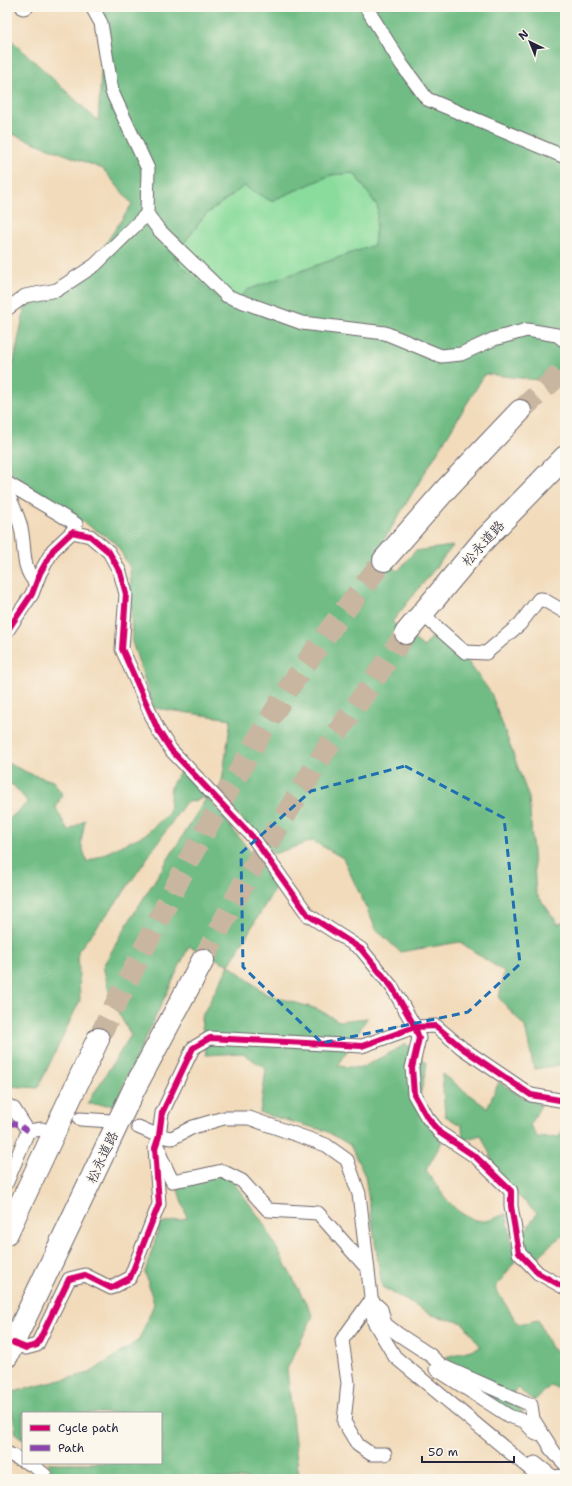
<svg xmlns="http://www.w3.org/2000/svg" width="572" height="1486" viewBox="0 0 572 1486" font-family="'Shantell Sans','Klee One',sans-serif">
<rect width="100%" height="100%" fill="#fbf7ec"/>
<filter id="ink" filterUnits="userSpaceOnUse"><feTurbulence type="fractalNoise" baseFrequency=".025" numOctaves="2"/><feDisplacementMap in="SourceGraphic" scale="8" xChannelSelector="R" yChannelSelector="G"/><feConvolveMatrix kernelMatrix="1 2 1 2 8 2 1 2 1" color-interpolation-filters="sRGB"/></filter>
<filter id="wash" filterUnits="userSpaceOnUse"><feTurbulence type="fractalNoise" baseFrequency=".012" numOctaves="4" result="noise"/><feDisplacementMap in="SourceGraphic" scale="16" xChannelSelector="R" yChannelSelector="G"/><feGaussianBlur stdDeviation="0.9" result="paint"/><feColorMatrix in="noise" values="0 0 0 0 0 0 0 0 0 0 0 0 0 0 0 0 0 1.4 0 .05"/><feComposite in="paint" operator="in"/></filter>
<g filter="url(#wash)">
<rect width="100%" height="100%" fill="#f2dbbb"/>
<!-- green -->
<polygon fill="#8adc9c" stroke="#567f6c" points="354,173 378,207 374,245 247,290 232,305 220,300 173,258 205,215 244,186 271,201 331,175"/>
<!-- forest -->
<g fill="#6fbc84" stroke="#486f60" fill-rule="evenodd">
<path d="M102,7h463v376l-80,-9 -109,179 22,18 17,-20 38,-5 -61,76 32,25 9,-11 35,26 23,31 38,105 7,95 22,31 7,-3v143l-31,5 -9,-42 -26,-29 5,-26 -44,-30 -60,10 -24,-23 -33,-71 -30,-17 -40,13 -53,-59 11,-76 -77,-11 -22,-66 -2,-74 -14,-25 -103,-66 -6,-18v-65l18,-87 53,-22 54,-81 -29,-35 -96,-37v-96l91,85 7,-108zM354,173l24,34 -4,38 -127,45 -15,15 -12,-5 -47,-42 32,-43 39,-29 27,15 60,-26z"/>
<path d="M7,763l24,11 22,7 9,13 -6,14 12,23 17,-11 -4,23 6,19 59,-28 23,-21 2,-27 10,-16 26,27 70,88 -48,80 37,29 51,15 22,12 28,-3 -29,48 23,2 45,-24 21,20 -7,32 22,46 -16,28c15,21 27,47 56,51 6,1 17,-5 24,-7l10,46 -21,28 23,36 20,-4 13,28 14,8v36l-14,-7 -17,16 -17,-13 -9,12 15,12 -6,5 -50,-36 -21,-24 35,-10 -18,-24 -31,-8 -50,-28 -17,-111 -15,-31 -24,-14 -66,-18 6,-44 -23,-16 -37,2 -5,-37 28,-53 -40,-19 -75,159 -27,-1 44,-69 -20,-35 -8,-34 25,-43 79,-126 -22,6 -66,96 -41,52 2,49 -42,88 -31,-2v-265l21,-19 -15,-17 -6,-1z"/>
<polygon points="442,1074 487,1108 499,1082 519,1095 541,1105 530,1125 538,1138 559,1137 565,1127 565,1234 552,1243 534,1262 520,1239 537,1213 514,1192 495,1166 481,1135 463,1140 462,1126 445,1116"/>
<polygon points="214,1175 231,1179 262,1221 313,1316 287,1369 299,1479 52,1479 53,1475 47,1463 161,1463 161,1413 23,1413 23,1439 16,1434 9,1393 90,1373 139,1340 154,1304 145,1272 160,1224 187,1218 177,1187"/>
</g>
</g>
<g filter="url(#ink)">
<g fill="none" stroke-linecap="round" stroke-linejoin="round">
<!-- highway-tunnel -->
<g stroke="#c8b6a1" stroke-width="22" stroke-dasharray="22 11" stroke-linecap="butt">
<polyline points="520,411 565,369"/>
<polyline points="203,960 247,877 327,748 406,633"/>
<polyline points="98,1039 192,854 258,738 292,683 334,624 384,560"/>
</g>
<!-- street casing -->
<g stroke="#6b6368" stroke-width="15">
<g id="street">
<polyline points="23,7 23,8 27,7"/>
<polyline points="92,7 101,23 112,92 148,169 147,214 159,230 227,296 302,323 385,333 441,356 461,354 494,339 527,330 557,335 565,341"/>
<polyline points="366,7 402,65 427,99 565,157"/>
<polyline points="7,309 25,296 57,290 95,265 147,214"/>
<polyline points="7,483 76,524 72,532"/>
<path d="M7,492c4,10 10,21 13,32 6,19 0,44 16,59"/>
<polyline points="422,614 465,652 486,653 520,624 539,599 542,599 565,612"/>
<polyline points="7,631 32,594 40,573 53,550 72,532 90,536 109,552 120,572 126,594 122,649 158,730 171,750 252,836 308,915 361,949 392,987 415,1027 419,1038 412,1068 414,1094 427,1117 440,1133 476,1157 511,1191 511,1206 519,1253 538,1273 565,1288"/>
<polyline points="7,1105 14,1109 28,1131 7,1182"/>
<polyline points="80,1119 111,1121"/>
<polyline points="138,1127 159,1136 172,1138 193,1127 224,1118 249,1118 326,1145 347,1160 359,1194 374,1322 395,1357 542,1479"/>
<polyline points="28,1131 42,1129"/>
<polyline points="160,1150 160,1155 172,1181 195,1177 222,1171 242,1181 268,1210 318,1213 366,1267"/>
<polyline points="14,1343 26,1348 37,1345 69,1279 85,1275 111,1288 130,1278 159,1204 155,1148 159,1136 162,1113 193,1048 210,1038 362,1046 415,1027 436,1026 462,1048 531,1095 565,1101"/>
<polyline points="436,1369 509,1416 524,1421 536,1434"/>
<polyline points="550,1448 565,1464"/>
<polyline points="7,1453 23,1461"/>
<polyline points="385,1454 371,1454 358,1445 344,1422 348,1383 342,1340 371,1300 381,1309 385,1324 398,1334 430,1355 442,1366 531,1405 533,1419 556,1455"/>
<polyline points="28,1463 34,1466 45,1475 44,1479"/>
<polyline points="535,1463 553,1477 565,1476"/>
</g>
</g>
<!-- highway casing -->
<g stroke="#6b6368" stroke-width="24">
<g id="highway">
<polyline points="384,560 447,488 520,411"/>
<polyline points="406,633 482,542 565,457"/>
<polyline points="7,1233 98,1039"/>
<polyline points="7,1356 134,1089 203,960"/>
</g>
</g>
<!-- street -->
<use href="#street" stroke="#fff" stroke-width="13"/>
<!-- highway -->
<use href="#highway" stroke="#fff" stroke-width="22"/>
<!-- quiet -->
<polyline stroke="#8e44ad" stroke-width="5" stroke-dasharray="10 5" stroke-linecap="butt" points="7,1124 18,1124 28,1131"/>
<!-- cycleway casing -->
<g stroke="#fbf7ec" stroke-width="8">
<g id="cycleway">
<polyline points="7,631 32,594 40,573 53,550 72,532 90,536 109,552 120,572 126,594 122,649 158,730 171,750 252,836 308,915 361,949 392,987 415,1027 419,1038 412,1068 414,1094 427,1117 440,1133 476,1157 511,1191 511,1206 519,1253 538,1273 565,1288"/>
<polyline points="14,1343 26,1348 37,1345 69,1279 85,1275 111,1288 130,1278 159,1204 155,1148 159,1136 162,1113 193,1048 210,1038 362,1046 415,1027 436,1026 462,1048 531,1095 565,1101"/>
</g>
</g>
<!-- cycleway -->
<use href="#cycleway" stroke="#d6006c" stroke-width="6"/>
</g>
</g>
<!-- marked area -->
<path fill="none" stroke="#1f6fb2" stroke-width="3" stroke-dasharray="8 5" stroke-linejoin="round" d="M405,766l99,52 16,146 -52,48 -146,31 -79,-76 -2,-114 70,-62z"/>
<g text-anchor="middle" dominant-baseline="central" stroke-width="3" stroke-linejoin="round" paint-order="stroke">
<!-- street labels -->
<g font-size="14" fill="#22223b" stroke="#fbf7ec">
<text transform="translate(483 543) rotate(-48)">松永道路</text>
<text transform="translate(102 1157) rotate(-65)">松永道路</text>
</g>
</g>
<!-- margin -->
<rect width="572" height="1486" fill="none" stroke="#fbf7ec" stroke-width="24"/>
<!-- legend -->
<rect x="22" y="1412" width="140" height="52" fill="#fbf7ec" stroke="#a4a2a5"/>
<rect x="30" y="1425" width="20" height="6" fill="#d6006c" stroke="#a4a2a5"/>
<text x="58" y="1432" font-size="12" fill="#22223b">Cycle path</text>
<rect x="30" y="1445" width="20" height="6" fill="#8e44ad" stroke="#a4a2a5"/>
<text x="58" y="1452" font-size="12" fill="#22223b">Path</text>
<!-- north arrow -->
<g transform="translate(530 42) rotate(317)" stroke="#fbf7ec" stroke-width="3" paint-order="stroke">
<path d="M0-3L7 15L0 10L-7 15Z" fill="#22223b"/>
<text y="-6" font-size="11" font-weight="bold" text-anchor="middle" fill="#22223b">N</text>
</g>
<!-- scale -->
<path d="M422 1456v6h92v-6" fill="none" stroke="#22223b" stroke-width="2"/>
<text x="428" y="1456" font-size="12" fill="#22223b" stroke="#fbf7ec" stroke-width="3" paint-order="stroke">50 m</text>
</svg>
